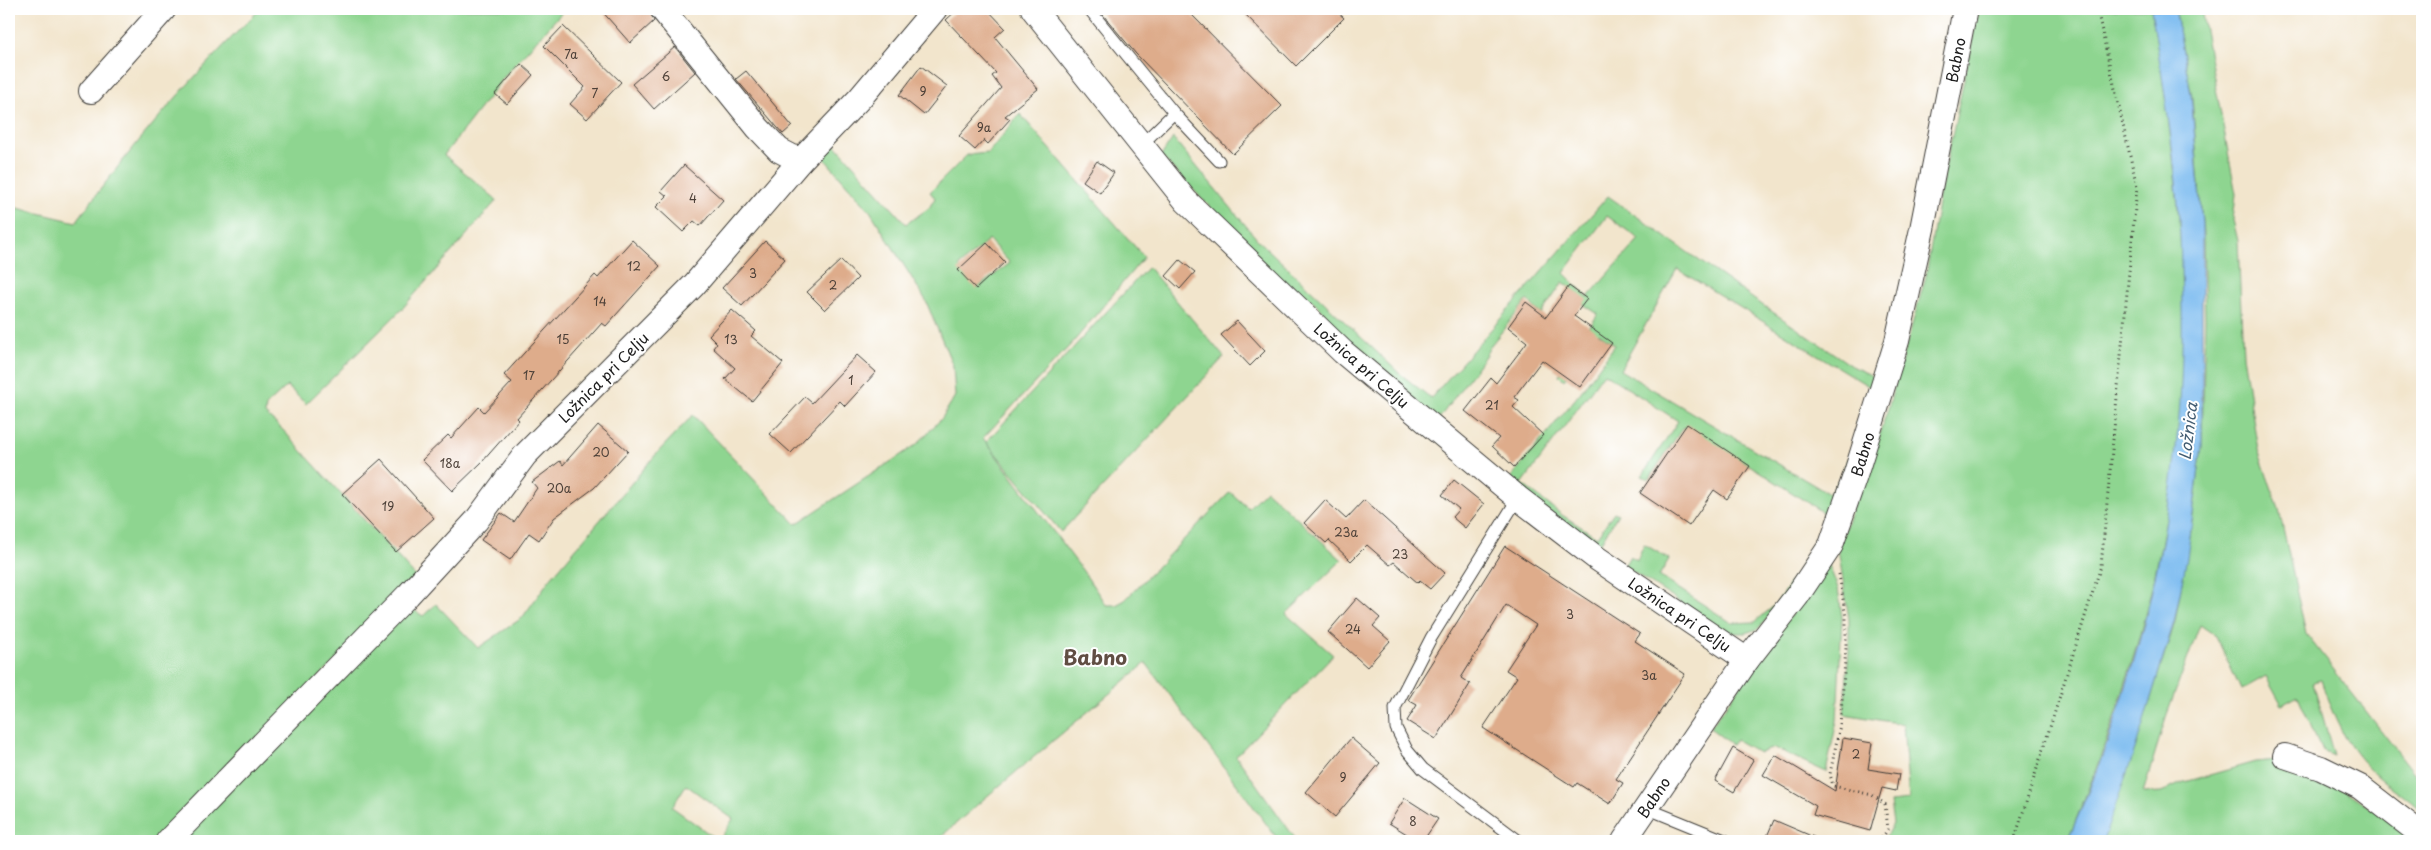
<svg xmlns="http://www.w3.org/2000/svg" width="2431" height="850" viewBox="0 0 2431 850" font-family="'Playpen Sans',sans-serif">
<rect width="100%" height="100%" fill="#fff"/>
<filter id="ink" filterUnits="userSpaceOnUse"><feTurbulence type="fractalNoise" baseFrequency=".02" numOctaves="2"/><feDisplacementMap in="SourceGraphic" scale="10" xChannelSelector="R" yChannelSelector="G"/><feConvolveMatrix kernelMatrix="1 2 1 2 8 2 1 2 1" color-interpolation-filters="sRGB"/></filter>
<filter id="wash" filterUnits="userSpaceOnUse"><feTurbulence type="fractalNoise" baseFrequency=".0096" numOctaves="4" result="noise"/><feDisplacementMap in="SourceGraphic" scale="20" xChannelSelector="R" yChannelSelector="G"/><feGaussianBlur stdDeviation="1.12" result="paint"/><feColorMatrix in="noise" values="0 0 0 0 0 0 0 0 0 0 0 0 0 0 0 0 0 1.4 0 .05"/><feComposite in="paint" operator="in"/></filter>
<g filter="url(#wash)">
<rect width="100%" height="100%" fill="#f2e5cc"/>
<!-- green -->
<g fill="#8ed590" stroke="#557856" fill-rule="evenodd">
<path d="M260,9h305l-57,63 -64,83 53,45 -96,110 -95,94 -19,-18 -21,20 -1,8 17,15 134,148 -255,264h-152v-635l67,16c56,-77 116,-146 184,-213z"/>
<path d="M1979,9h172c25,142 42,290 26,434 -15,137 -56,272 -110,398h-184l10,-17 -3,-22 19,-2 -6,-76 -59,-10 5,-65v-29l-11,-72 49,-136 39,-136 13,-79z"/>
<path d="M2175,9h26l35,185 -3,26 5,21 5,114 15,95 21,59 27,125 116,149v29c-14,-15 -33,-25 -48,-39 -29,-27 -41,-56 -53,-93l-8,2 21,74 -12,-5 -24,-55 -16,9 -16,-29 -25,14 -25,-54 -16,-11 -34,92 -23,76 18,-1 24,-10 70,-20 23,-2 26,4 118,77h-321l33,-90 41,-129 16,-92 11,-84 3,-128 -2,-84 -11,-137z"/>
<path d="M1020,114l124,143 -69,83 -92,98 3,4 162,-175 76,90 -163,175 -75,-90 97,129 23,34h10l9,-5 105,-108 18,16 18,-18 76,70 -56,54 47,41 -97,101 61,85h-18l-133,-178 -161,135 -49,43h-762l232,-236 17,11 13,-12 42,44 44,-30 28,-39 108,-127 35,-37 103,109 120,-79 26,-27 13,-22 -2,-30 -28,-67 -55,-88 -48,-55 11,-14 73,82 23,-16 6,-10 -5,-6 37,-37 21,-2zM989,240l21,23 -33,25 -18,-22zM686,785l47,34 -14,22 -47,-34z"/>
<path d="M1173,138l84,101 142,134 32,25 177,-202 147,104 97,66 27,13 -54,154 -33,55 -34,41 -13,4h-12l-12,-4 -97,-63 6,-10 7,4 7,-16 25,15 -10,17 73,47 23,-1 20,-17 26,-39 27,-50 -77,-50 -68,-39 -34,52 -7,-3 36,-55 -74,-48 -82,111 40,31 35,22 17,-25 4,2 -20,33 -91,-65 73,-89 35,-48 -16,-12 -35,47 -5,-5 39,-61 -15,-10 1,-6 -21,-16 -22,32 -14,-14 -36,45 -6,11 -47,64 -74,-65 -36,-35 -6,-10 -9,-9 -36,-24 -116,-121zM1607,216l32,23 -51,58 -24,-24zM1677,269l193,118c-7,30 -22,85 -41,107l-209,-124z"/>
<polygon points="1828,563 1838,588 1842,617 1837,721 1826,772 1775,748 1759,753 1736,740 1732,745 1710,728"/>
</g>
<!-- water -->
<path fill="#7cbbf0" stroke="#4c6c86" d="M2151,9h24l16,85 11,130v222l-15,112 -13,64 -38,125 -33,94h-36c56,-122 95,-260 109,-394 7,-59 7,-120 5,-179 -1,-87 -16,-174 -30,-259z"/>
<g id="blocks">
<!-- building -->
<g fill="#deac8b">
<polygon points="600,9 649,9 654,21 630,43"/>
<polygon points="958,9 987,9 1005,28 995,37 1038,89 1005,116 1010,119 988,144 984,140 975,150 959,136 1001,88 992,76 996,73 946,20"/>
<polygon points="1098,9 1186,9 1282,106 1233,154 1136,54"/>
<polygon points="1240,9 1334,9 1344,18 1296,66"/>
<polygon points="563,26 621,82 587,119 570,104 585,87 544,46"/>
<polygon points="675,47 695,72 654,109 632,84"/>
<polygon points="521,64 533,75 507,104 495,94"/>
<polygon points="921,66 947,86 924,115 899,95"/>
<polygon points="746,71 792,126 783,134 736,79"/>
<polygon points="1097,161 1114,173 1100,193 1083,181"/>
<polygon points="684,165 723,200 700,226 694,221 683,232 656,207 667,196 661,191"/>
<polygon points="632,240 660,266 606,326 602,323 517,418 519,420 482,462 452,491 422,460 448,435 451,438 479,407 484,412 512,382 504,375 595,275 598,278"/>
<polygon points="765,241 785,259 742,306 722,288"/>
<polygon points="987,243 1005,262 976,289 958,270"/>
<polygon points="841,260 858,278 825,310 807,292"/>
<polygon points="1180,260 1195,272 1180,289 1166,276"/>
<polygon points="1569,286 1587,299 1574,316 1612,343 1580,387 1542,360 1514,397 1519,400 1513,407 1543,435 1514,467 1492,446 1499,438 1465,411 1491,378 1496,383 1527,342 1508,327 1526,302 1546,317"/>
<polygon points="732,310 756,331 751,336 783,363 752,401 725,379 735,368 713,348 717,343 709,335"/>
<polygon points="1237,321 1265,351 1250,366 1221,335"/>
<polygon points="857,355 876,372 845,406 840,401 791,453 770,434 805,397 812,403"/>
<polygon points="1687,424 1750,466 1727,499 1714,490 1689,526 1640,493"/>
<polygon points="598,425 628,451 594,488 554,518 539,540 529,533 510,560 481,540 501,513 514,522 537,488 532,482 560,461 563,465"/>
<polygon points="381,459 434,518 396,552 342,494"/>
<polygon points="1454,480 1484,504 1465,528 1452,517 1459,509 1442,495"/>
<polygon points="1325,500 1346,519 1364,500 1445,573 1430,589 1420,581 1418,583 1394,562 1390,565 1367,545 1351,561 1329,540 1326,543 1304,523"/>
<polygon points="1505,546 1640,634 1635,641 1685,674 1616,779 1623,783 1610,804 1577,783 1574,787 1483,728 1517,677 1506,670 1536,625 1506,605 1461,678 1470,684 1436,739 1407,721 1417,705 1408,700"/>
<polygon points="1357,598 1380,618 1373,626 1390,641 1367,667 1328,632"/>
<polygon points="1351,738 1380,763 1335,817 1306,792"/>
<polygon points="1843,738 1872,743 1868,769 1899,774 1896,791 1882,788 1870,831 1813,815 1816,806 1763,775 1775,755 1835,791"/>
<polygon points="1733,748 1753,760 1734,792 1715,781"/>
<polygon points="1405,798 1438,819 1423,841 1418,841 1389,823"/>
<polygon points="1774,820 1823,841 1765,841"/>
</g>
</g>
</g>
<g filter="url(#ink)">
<use href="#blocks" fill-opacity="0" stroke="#3c3a36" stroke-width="1"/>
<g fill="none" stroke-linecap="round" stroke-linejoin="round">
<!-- service casing -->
<g stroke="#3c3a36" stroke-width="13">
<g id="service">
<polyline points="1089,9 1174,113 1141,145"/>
<polyline points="1174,113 1219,161"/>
<polyline points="1518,498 1431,638 1395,708 1396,728 1407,750 1423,769 1519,841"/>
<polyline points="1646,808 1727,841"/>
</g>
</g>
<!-- minor casing -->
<g stroke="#3c3a36" stroke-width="26">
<g id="minor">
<polyline points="662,9 758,128 779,150 800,161 860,98 935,9"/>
<polyline points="1033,9 1186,201 1343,352 1518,498 1595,557 1747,660"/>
<polyline points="91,91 164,9"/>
<polyline points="2285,756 2321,768 2360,787 2422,835"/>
<polyline points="168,841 408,595 476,521 525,455 694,285 800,161"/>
<polyline points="1624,841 1747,660 1797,596 1831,545 1855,476 1897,341 1922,229 1965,9"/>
</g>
</g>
<!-- path -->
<g stroke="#3c3a36" stroke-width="3" stroke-dasharray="1 4" stroke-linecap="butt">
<polyline points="1839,574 1846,618 1846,648 1840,725 1830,774 1833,786 1872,795 1885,804 1888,829 1880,841"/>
<polyline points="2014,841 2101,566 2137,187 2097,9"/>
</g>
<!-- service -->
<use href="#service" stroke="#fff" stroke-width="11"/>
<!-- minor -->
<use href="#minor" stroke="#fff" stroke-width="24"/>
</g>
</g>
<g text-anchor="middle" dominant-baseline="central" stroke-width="4" stroke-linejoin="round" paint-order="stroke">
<!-- number labels -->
<g font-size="12" fill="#4c4038">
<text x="571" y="54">7a</text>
<text x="666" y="76">6</text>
<text x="923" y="91">9</text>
<text x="595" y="93">7</text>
<text x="984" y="127">9a</text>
<text x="693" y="198">4</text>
<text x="634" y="266">12</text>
<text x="753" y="273">3</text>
<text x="833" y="285">2</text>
<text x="600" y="301">14</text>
<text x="563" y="339">15</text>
<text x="731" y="339">13</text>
<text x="529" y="375">17</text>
<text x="851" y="380">1</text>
<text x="1492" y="405">21</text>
<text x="601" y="452">20</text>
<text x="450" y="463">18a</text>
<text x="559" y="488">20a</text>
<text x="388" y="506">19</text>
<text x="1346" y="532">23a</text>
<text x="1400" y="554">23</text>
<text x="1570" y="614">3</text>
<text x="1353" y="629">24</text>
<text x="1649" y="675">3a</text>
<text x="1856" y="754">2</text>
<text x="1343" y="777">9</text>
<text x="1413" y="821">8</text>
</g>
<!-- street labels -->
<g font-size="15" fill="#1c1c1c" stroke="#fff">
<text transform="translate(1955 60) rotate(-79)">Babno</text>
<text transform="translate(1362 365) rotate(41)">Ložnica pri Celju</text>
<text transform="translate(603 377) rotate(-45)">Ložnica pri Celju</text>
<text transform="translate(1862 454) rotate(-73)">Babno</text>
<text transform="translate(1680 614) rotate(34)">Ložnica pri Celju</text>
<text transform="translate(1653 797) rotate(-56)">Babno</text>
</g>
<!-- water labels -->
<g font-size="16" font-style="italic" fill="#425c71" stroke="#fff">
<text transform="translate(2187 431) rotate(-83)">Ložnica</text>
</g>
<!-- district labels -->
<g font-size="20" font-weight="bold" fill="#604e43" stroke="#fff">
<text x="1095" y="657">Babno</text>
</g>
</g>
<!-- margin -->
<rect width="2431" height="850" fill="none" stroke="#fff" stroke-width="30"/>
</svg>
